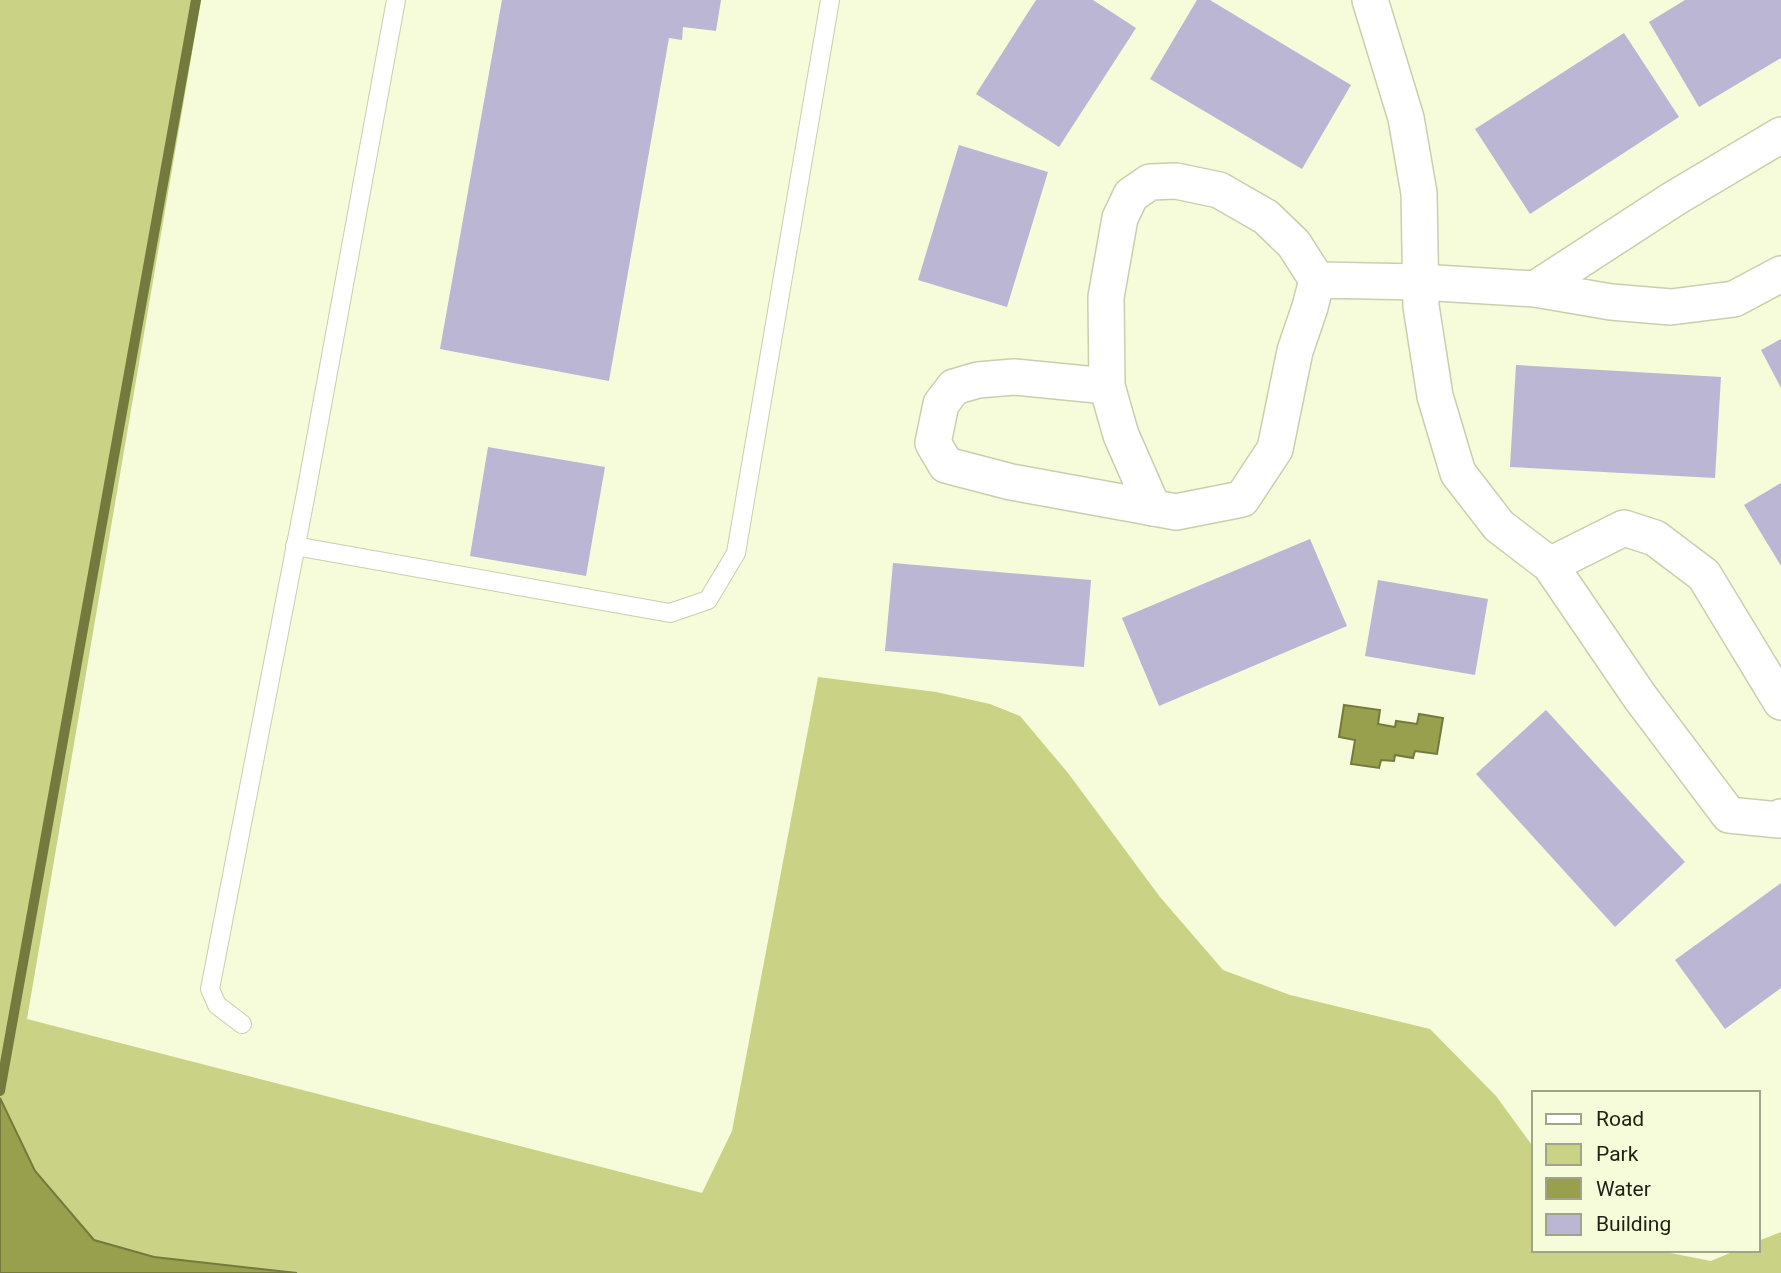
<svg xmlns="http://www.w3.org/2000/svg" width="1781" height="1273" viewBox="0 0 1781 1273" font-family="Roboto,sans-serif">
<rect width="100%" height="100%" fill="#f6fbda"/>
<!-- green -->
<polygon fill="#c9d285" points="0,0 201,0 27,1019 702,1193 732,1131 818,677 936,692 990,704 1020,716 1068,773 1160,897 1223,970 1290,995 1430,1029 1496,1096 1534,1148 1534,1250 1655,1250 1711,1261 1737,1250 1758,1250 1758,1241 1781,1232 1781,1273 297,1273 154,1257 94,1240 35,1171 0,1098"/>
<!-- water -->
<g fill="#98a04e" stroke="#747a3d" stroke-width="2">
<polygon points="1344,705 1380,710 1378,724 1395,727 1396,721 1417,724 1419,714 1443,718 1437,754 1415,751 1413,758 1395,755 1394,761 1381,760 1379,768 1351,764 1355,740 1339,737"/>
<polygon points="0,1098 35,1171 94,1240 154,1257 297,1273 0,1273"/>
</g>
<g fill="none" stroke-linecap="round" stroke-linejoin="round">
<!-- stream -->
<polyline stroke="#747a3d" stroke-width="10" points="0,1091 196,0"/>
</g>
<!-- building -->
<g fill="#bab6d4">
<polygon points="502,0 721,0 716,31 683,27 682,40 669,38 609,381 440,349"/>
<polygon points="1036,0 1093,0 1136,28 1059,147 976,94"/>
<polygon points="1197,0 1210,0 1351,85 1302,169 1150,79"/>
<polygon points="1685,0 1781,0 1781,58 1699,107 1649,22"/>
<polygon points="1624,33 1679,117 1530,214 1475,129"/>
<polygon points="959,145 1048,172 1007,307 918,280"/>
<polygon points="1781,339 1781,388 1761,350"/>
<polygon points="1516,365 1721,377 1715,478 1510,467"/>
<polygon points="488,447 605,467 586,576 470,556"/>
<polygon points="1781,483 1781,566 1744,505"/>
<polygon points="1310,539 1347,626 1159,706 1122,618"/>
<polygon points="893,563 1091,580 1084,667 885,651"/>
<polygon points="1378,580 1488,599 1475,675 1365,656"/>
<polygon points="1546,710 1685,862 1615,927 1476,774"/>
<polygon points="1781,883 1781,988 1725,1029 1675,960"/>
</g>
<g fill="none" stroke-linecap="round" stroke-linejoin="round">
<!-- lane casing -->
<g stroke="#c9ceae" stroke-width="20">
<g id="lane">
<polyline points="295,546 670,613 708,600 736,553 830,0"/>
<polyline points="242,1024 217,1005 210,989 306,493 396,0"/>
</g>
</g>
<!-- street casing -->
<g stroke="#c9ceae" stroke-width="38">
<g id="street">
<polyline points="1370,0 1406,118 1419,193 1421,306 1435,396 1458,473 1499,526 1550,565 1640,697 1729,815 1779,820 1781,817"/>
<polyline points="1535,289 1675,198 1781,135"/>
<polyline points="1107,386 1014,377 978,380 954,387 941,404 933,443 946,465 1011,482 1176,512 1242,499 1275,449 1295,351 1310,307 1317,280 1420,282 1535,289 1611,302 1671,307 1734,299 1781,274"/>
<polyline points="1153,508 1121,435 1107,386 1106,297 1120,218 1131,195 1150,182 1176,181 1219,190 1266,217 1294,244 1317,280"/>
<polyline points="1550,565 1624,528 1655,538 1704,575 1781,702"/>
</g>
</g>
<!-- lane -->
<use href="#lane" stroke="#fff" stroke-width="18"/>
<!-- street -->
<use href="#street" stroke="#fff" stroke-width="35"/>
</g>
<!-- legend -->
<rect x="1532" y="1091" width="228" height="161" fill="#f6fbda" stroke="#a0a48b" stroke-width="2"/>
<rect x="1546" y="1114" width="35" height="10" fill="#ffffff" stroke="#a0a48b" stroke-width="2"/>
<text x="1596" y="1126" font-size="21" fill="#1f2115">Road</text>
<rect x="1546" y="1144" width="35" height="21" fill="#c9d285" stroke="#a0a48b" stroke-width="2"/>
<text x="1596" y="1161" font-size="21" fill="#1f2115">Park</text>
<rect x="1546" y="1178" width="35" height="21" fill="#98a04e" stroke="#a0a48b" stroke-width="2"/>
<text x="1596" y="1196" font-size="21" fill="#1f2115">Water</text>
<rect x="1546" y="1214" width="35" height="21" fill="#bab6d4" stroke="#a0a48b" stroke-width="2"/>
<text x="1596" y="1231" font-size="21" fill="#1f2115">Building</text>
</svg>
